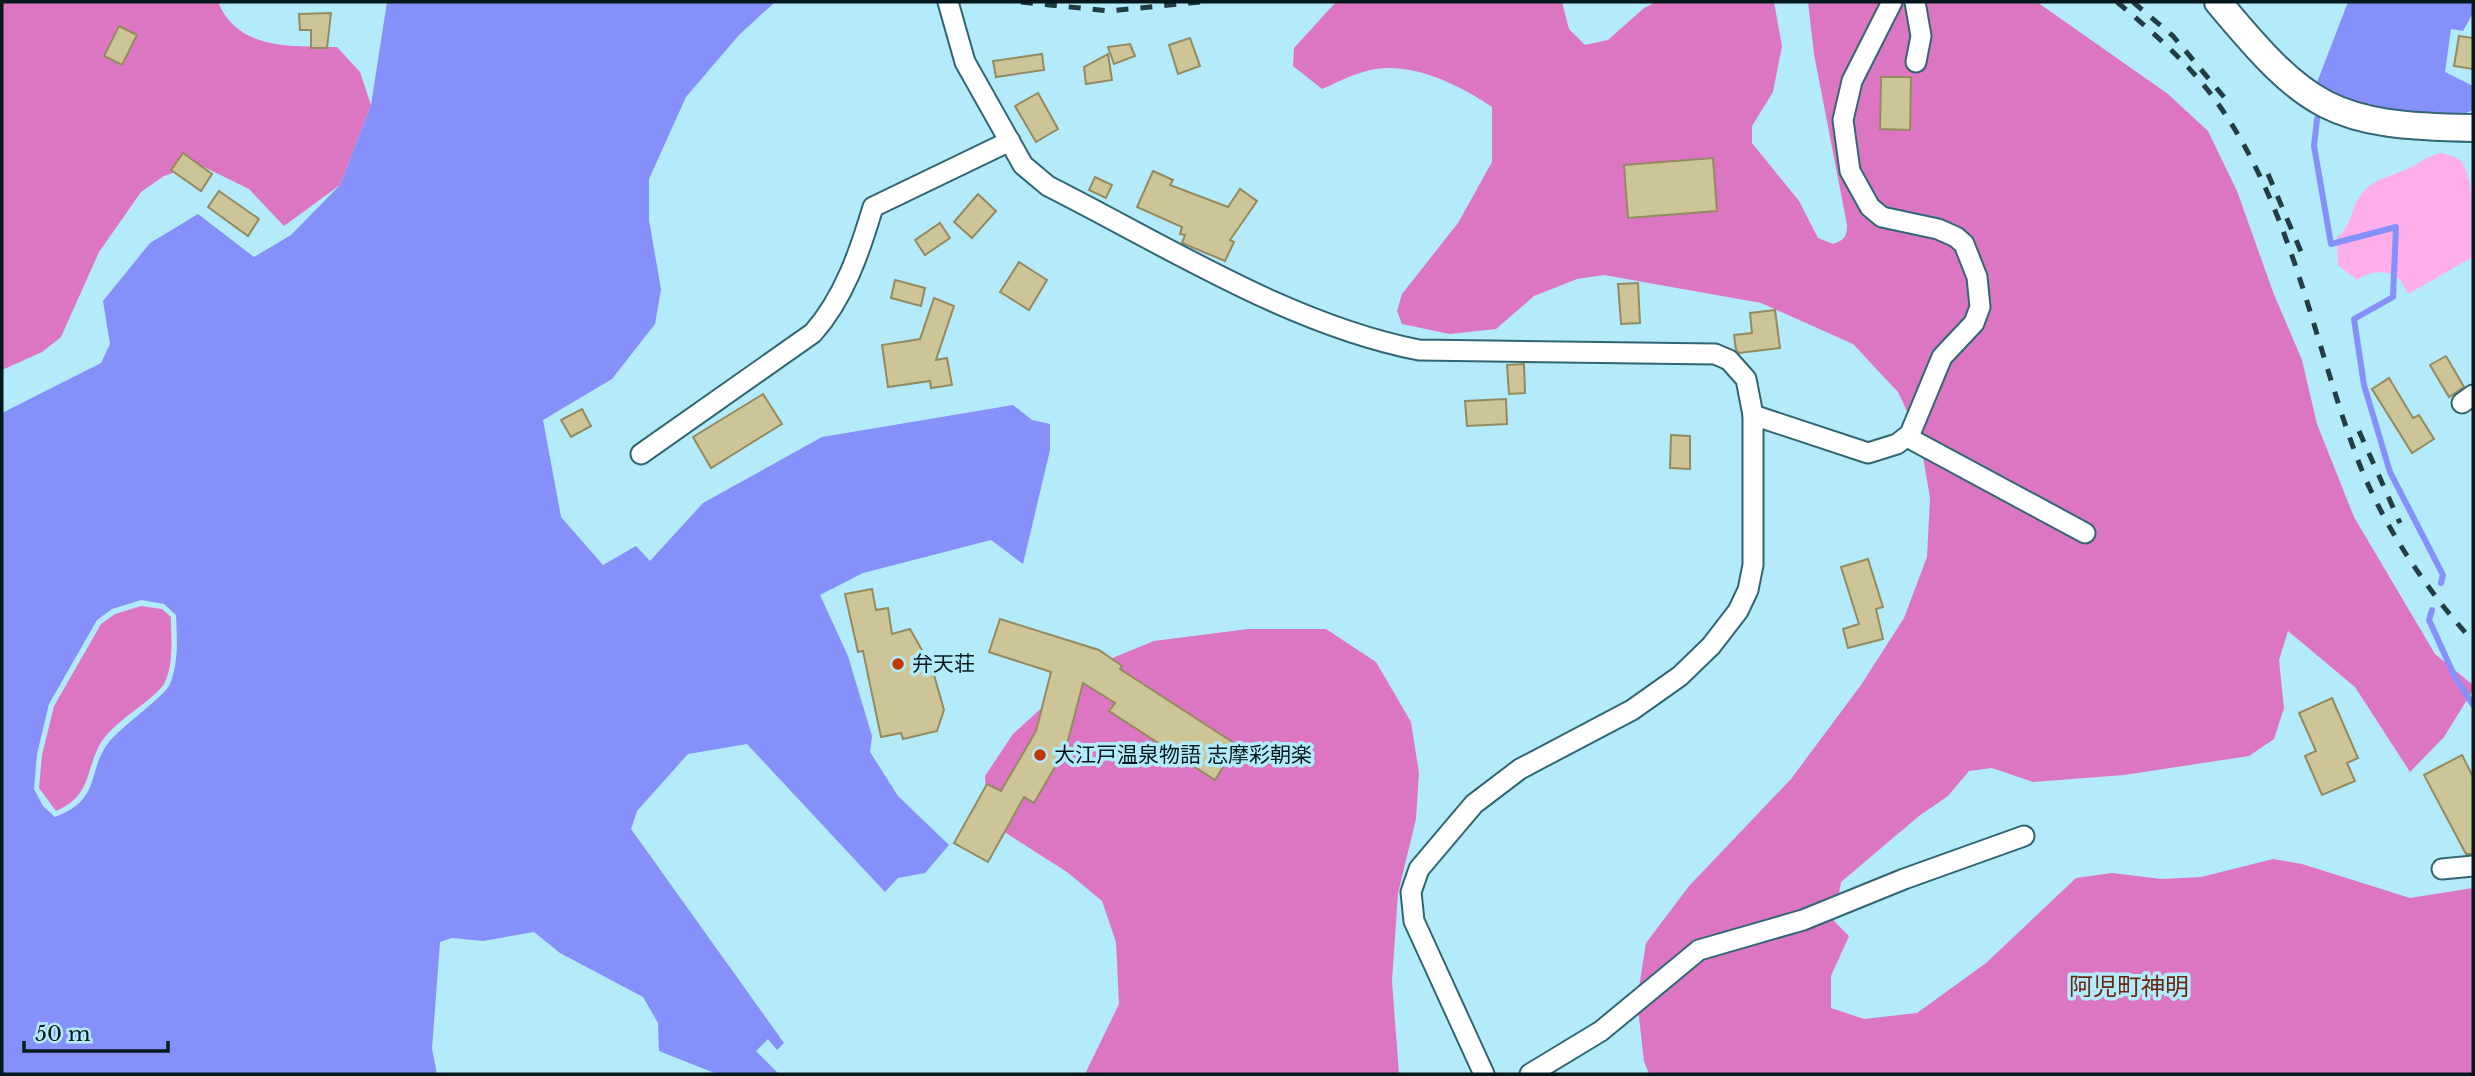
<svg xmlns="http://www.w3.org/2000/svg" width="2475" height="1076" viewBox="0 0 2475 1076" font-family="'Libre Baskerville','Noto Sans JP',serif">
<rect width="100%" height="100%" fill="#b4ebfa"/>
<!-- green -->
<path fill="#feaee9" d="M2441,153c7,2 16,4 21,9 13,19 11,71 11,95l-65,37c-3,-4 -5,-12 -9,-15 -10,-10 -32,-8 -42,1l-19,-15 -1,-28c15,-10 13,-28 24,-42 13,-17 28,-18 46,-26 13,-6 20,-13 34,-16z"/>
<!-- forest -->
<g fill="#dc76c3">
<path d="M2,2h216c20,49 75,44 119,45l23,25 11,33 -31,80 -56,41 -35,-37 -51,-25 -34,12 -23,16 -42,60 -38,85 -19,15 -40,18z"/>
<path d="M1336,2h226l7,27 16,16 23,-5 36,-32 12,-6h118l8,44 -9,46 -21,34v17l47,58 19,37 15,6c11,-4 14,-7 14,-19l-33,-171 -6,-52h229l131,92 40,37 29,60 36,101 29,68 15,64 37,93 81,137 38,31v5l-29,47 -34,35 -55,-85 -67,-56 -9,29 5,48 -10,31 -25,17 -125,19 -91,7 -41,-14 -23,3 -21,25 -29,20 -78,66 -7,39 15,15 -18,40v32l33,11 53,-6 69,-50 90,-85 36,-5 50,6 39,-2 72,-18 29,5 108,34 63,-10v186h-824l-5,-13 -7,-61 9,-57 43,-57 102,-107 70,-94 43,-67 23,-61 3,-59 -10,-59 -22,-47 -45,-48 -92,-41 -157,-28 -27,4 -43,17 -38,33 -46,5 -48,-10 -5,-13 5,-17 56,-71 34,-61v-55c-34,-23 -86,-49 -129,-35 -14,4 -27,11 -41,17l-29,-23 1,-18z"/>
<path d="M141,606l21,3 9,8c0,21 3,45 -6,65 -8,17 -53,39 -66,64 -14,27 -8,50 -43,65l-17,-23 3,-33 12,-49 47,-82 14,-10z"/>
<polygon points="1248,629 1326,629 1376,662 1411,722 1419,773 1416,819 1398,893 1392,981 1399,1074 1085,1074 1119,1004 1116,942 1102,901 1067,872 1006,833 987,806 985,776 1013,734 1083,670 1154,641"/>
</g>
<!-- water -->
<g fill="#8590fb" fill-rule="evenodd">
<path d="M387,2h388l-36,33 -53,62 -37,82v41l12,69 -6,35 -43,55 -69,41 18,97 42,48 33,-19 14,15 53,-58 119,-66 191,-32 19,15 18,4v26l-27,114 -32,-24 -128,33 -43,22 28,61 24,80 -2,16 28,44 51,49 -24,28 -27,5 -13,14 -138,-148 -59,10 -51,57 -6,18 153,214 -7,7 -9,-11 -12,12 23,23h-62l-58,-23 -1,-28 -15,-26 -83,-44 -26,-21 -51,9 -31,-3 -12,4 -8,107 5,25h-435v-661l99,-50 9,-19 -7,-43 47,-58 48,-29 56,43 37,-22 49,-50 31,-80zM141,600l23,4 12,11c1,23 3,46 -6,69 -4,11 -49,43 -61,58 -23,29 -6,57 -54,75l-12,-11 -9,-17 3,-35 12,-50 48,-84 15,-11z"/>
<polygon points="2348,2 2473,2 2473,13 2463,31 2451,29 2445,72 2473,86 2473,110 2459,116 2367,110 2316,85"/>
</g>
<g fill="none" stroke-linecap="round" stroke-linejoin="round">
<!-- stream -->
<g stroke="#8590fb" stroke-width="6">
<polyline points="2317,119 2314,146 2331,244 2396,227 2393,297 2354,319 2364,385 2390,472 2443,575 2441,583"/>
<polyline points="2432,610 2429,620 2454,675 2473,705"/>
</g>
</g>
<!-- building -->
<g fill="#cdc497" stroke="#948a60" stroke-width="2">
<polygon points="331,13 327,48 311,48 311,30 300,30 299,14"/>
<polygon points="119,26 137,35 122,65 104,56"/>
<polygon points="2459,36 2473,38 2473,69 2454,66"/>
<polygon points="1190,38 1200,66 1178,74 1169,45"/>
<polygon points="1130,44 1135,56 1114,64 1108,47"/>
<polygon points="1042,54 1044,70 996,77 993,61"/>
<polygon points="1108,54 1112,80 1086,84 1084,67"/>
<polygon points="1881,77 1911,77 1910,130 1880,129"/>
<polygon points="1038,93 1058,129 1036,142 1015,106"/>
<polygon points="183,153 212,174 201,191 171,170"/>
<polygon points="1713,158 1717,211 1628,218 1624,165"/>
<polygon points="1153,171 1173,180 1170,185 1228,207 1240,189 1257,201 1230,240 1234,242 1225,261 1182,243 1185,235 1180,234 1182,227 1137,207"/>
<polygon points="1095,177 1112,185 1106,198 1089,190"/>
<polygon points="219,191 259,219 248,236 208,207"/>
<polygon points="978,194 996,211 972,238 954,222"/>
<polygon points="940,223 950,238 925,255 915,240"/>
<polygon points="1019,262 1047,280 1029,310 1000,292"/>
<polygon points="895,280 925,288 921,306 891,298"/>
<polygon points="1638,283 1640,323 1621,324 1618,284"/>
<polygon points="934,298 954,306 936,360 947,358 952,385 931,388 930,381 888,387 882,345 920,339"/>
<polygon points="1775,310 1780,348 1739,353 1736,350 1734,335 1752,333 1750,313"/>
<polygon points="2446,356 2464,387 2449,397 2430,365"/>
<polygon points="1524,364 1525,393 1509,394 1507,365"/>
<polygon points="2389,378 2413,418 2419,415 2434,439 2412,453 2372,389"/>
<polygon points="763,394 782,424 711,468 693,437"/>
<polygon points="1506,399 1507,424 1467,426 1465,401"/>
<polygon points="582,409 591,426 571,437 561,420"/>
<polygon points="1671,435 1690,436 1690,469 1670,468"/>
<polygon points="1868,559 1883,607 1876,609 1883,639 1848,648 1843,629 1859,624 1841,567"/>
<polygon points="872,589 876,610 888,608 892,634 910,629 932,668 944,710 937,731 903,739 901,733 881,737 863,651 858,652 845,594"/>
<polygon points="1000,619 1099,650 1122,666 1120,669 1237,745 1215,780 1109,711 1115,703 1083,683 1066,748 1034,803 1024,797 988,862 954,843 987,784 1001,791 1036,731 1051,672 989,652"/>
<polygon points="2332,698 2358,758 2347,763 2355,781 2322,795 2305,756 2316,751 2299,713"/>
<polygon points="2462,755 2473,777 2473,854 2466,854 2424,775"/>
</g>
<g fill="none" stroke-linecap="round" stroke-linejoin="round">
<!-- minor casing -->
<g stroke="#326674" stroke-width="23">
<g id="minor">
<path d="M948,2l17,60 58,103 25,21c117,59 242,139 371,164l296,4 14,6 17,19 7,36v150l-5,25 -10,21 -27,35 -31,30 -48,34 -112,59 -46,35 -55,65 -8,23 3,29 70,153"/>
<polyline points="1915,2 1921,36 1916,62"/>
<polyline points="2462,403 2473,395"/>
<polyline points="1753,415 1868,453 1897,444 1910,434 1942,357 1974,323 1980,307 1977,277 1964,244 1956,237 1938,229 1882,217 1870,207 1850,171 1843,120 1852,81 1892,2"/>
<polyline points="1907,437 2085,533"/>
<path d="M641,454l172,-121c31,-35 47,-82 60,-126l137,-66"/>
<polyline points="2442,869 2473,866"/>
<polyline points="1530,1074 1601,1031 1699,950 1803,920 1904,879 2024,836"/>
</g>
</g>
<!-- highway casing -->
<g stroke="#326674" stroke-width="30">
<path id="highway" d="M2218,2c89,107 114,124 255,126"/>
</g>
<!-- minor -->
<use href="#minor" stroke="#fff" stroke-width="19"/>
<!-- highway -->
<use href="#highway" stroke="#fff" stroke-width="26"/>
<!-- rail -->
<g stroke="#223d43" stroke-width="5" stroke-dasharray="12 12" stroke-linecap="butt">
<polyline points="1021,2 1109,11 1200,2"/>
<path d="M2117,2c37,31 76,65 104,106 73,106 93,237 138,355 25,64 68,128 114,178"/>
<polyline points="2133,2 2173,36 2229,103"/>
<polyline points="2268,174 2302,254"/>
<polyline points="2359,431 2400,523"/>
</g>
</g>
<!-- markers -->
<g fill="#c03802" stroke="#b4ebfa" stroke-width="2.5">
<circle cx="898" cy="664" r="7"/>
<circle cx="1040" cy="755" r="7"/>
</g>
<g text-anchor="middle" dominant-baseline="central" stroke-width="7" stroke-linejoin="round" paint-order="stroke">
<!-- poi labels -->
<g font-size="21" fill="#03181d" stroke="#b4ebfa" text-anchor="start">
<text x="912" y="664">弁天荘</text>
<text x="1054" y="755">大江戸温泉物語 志摩彩朝楽</text>
</g>
<!-- quarter labels -->
<g font-size="24" fill="#692713" stroke="#b4ebfa">
<text x="2129" y="986">阿児町神明</text>
</g>
</g>
<!-- border -->
<rect width="2475" height="1076" fill="none" stroke="#03181d" stroke-width="7"/>
<!-- scale -->
<path d="M24 1041v10h144v-10" fill="none" stroke="#03181d" stroke-width="3.5"/>
<text x="35" y="1041" font-size="21" fill="#03181d" stroke="#b4ebfa" stroke-width="5" paint-order="stroke">50 m</text>
</svg>
